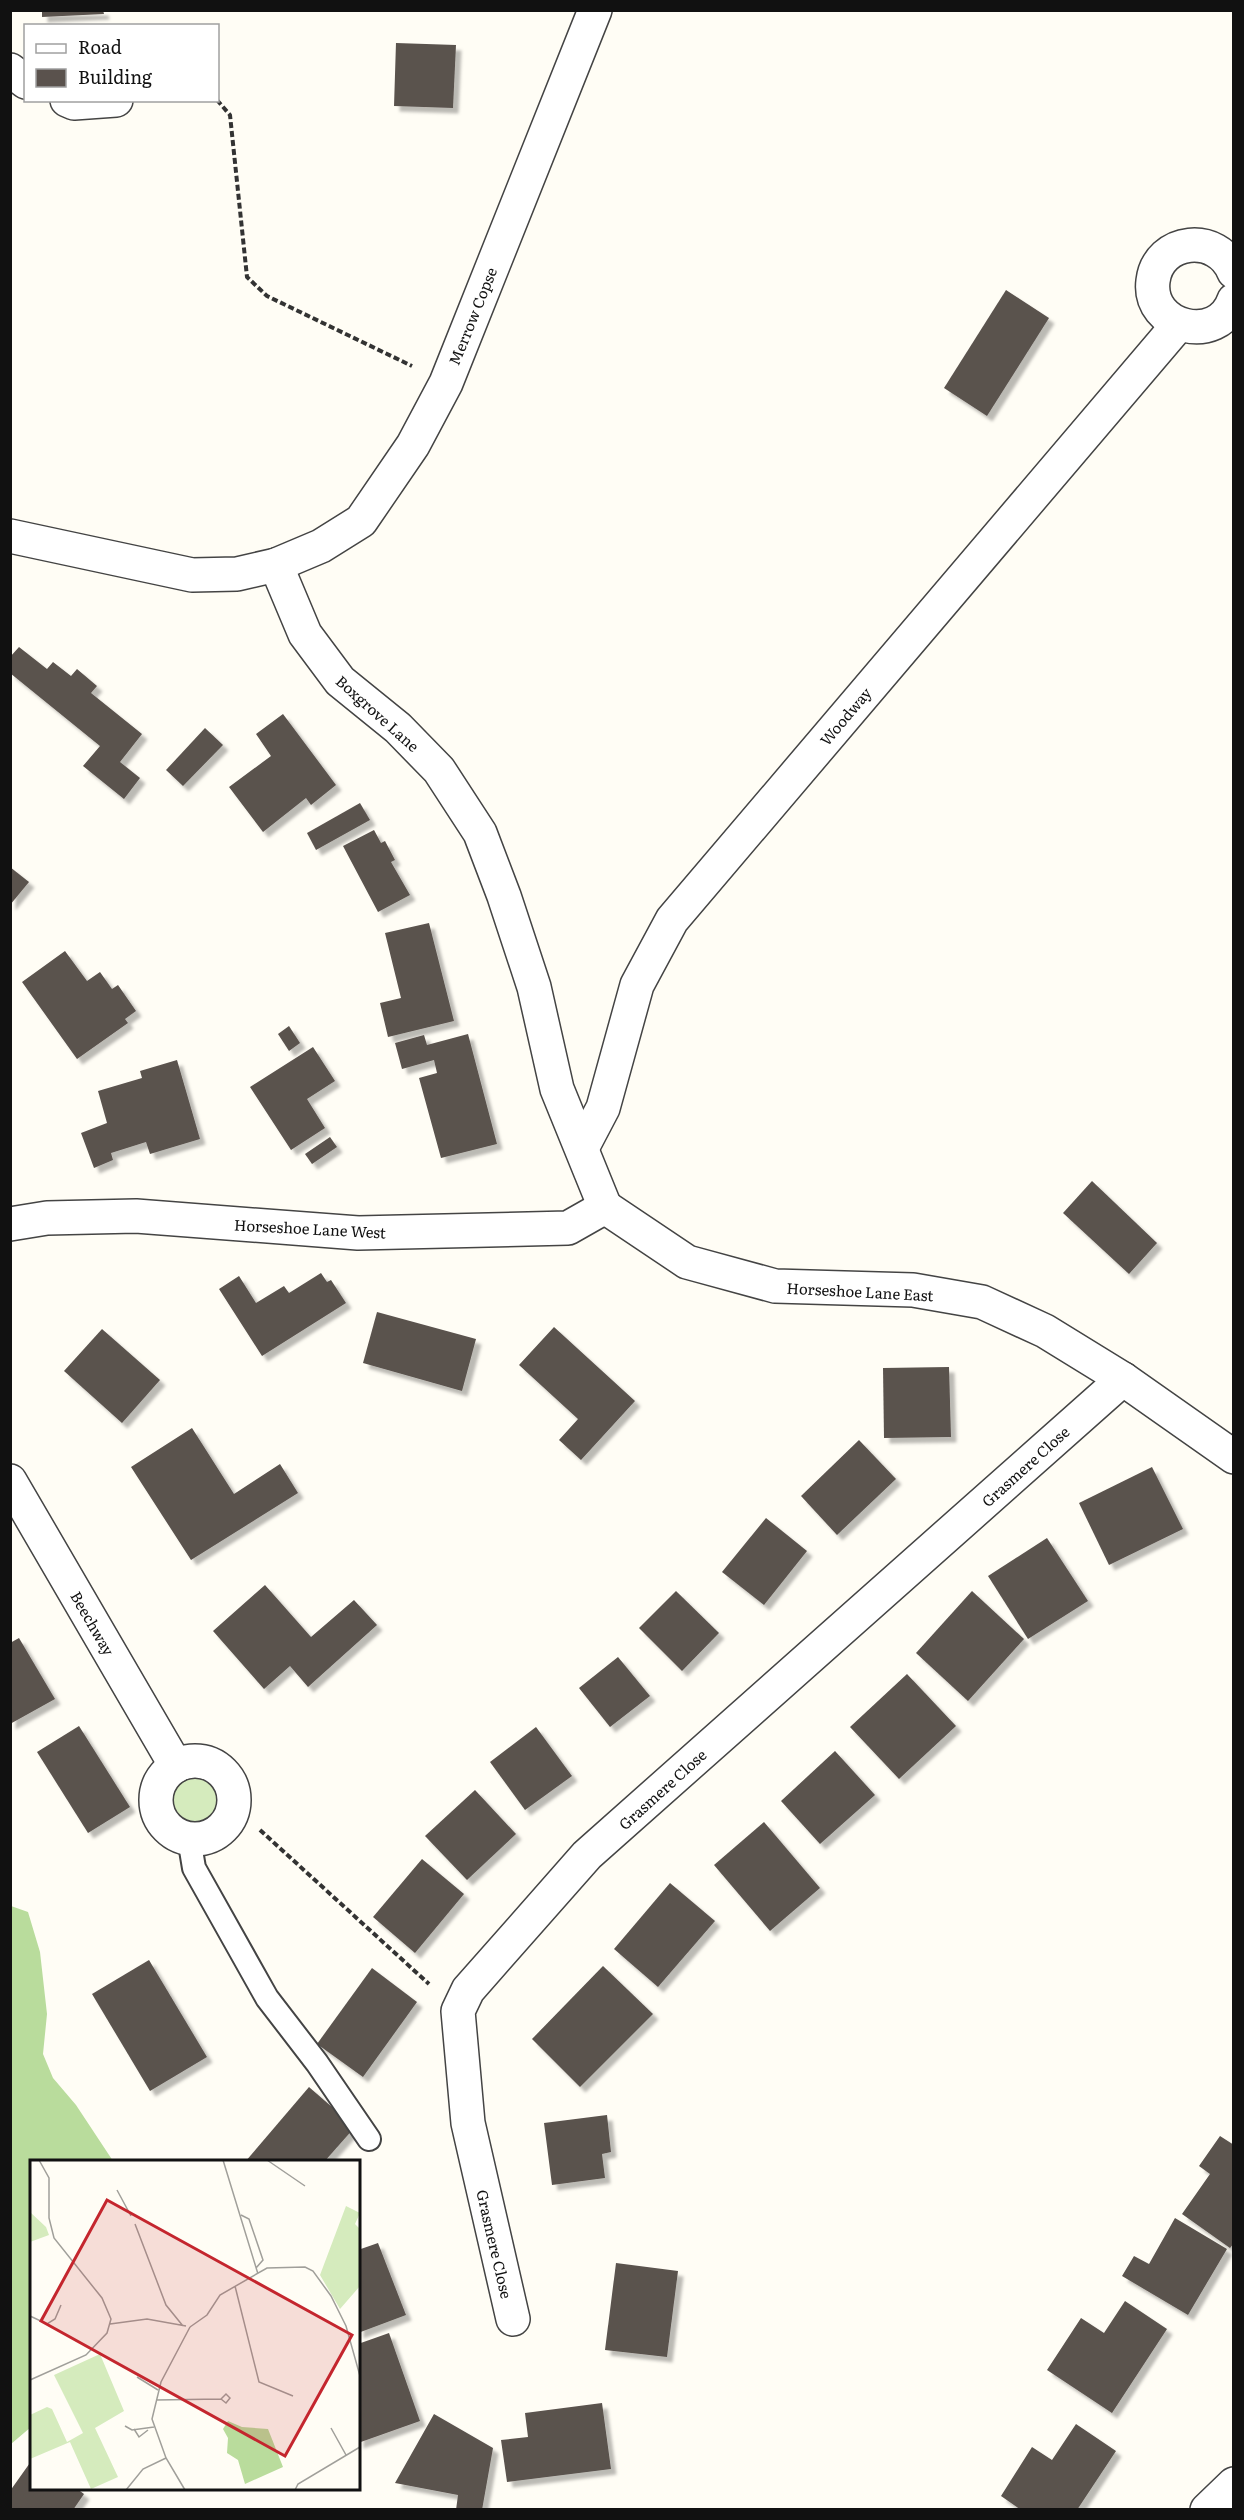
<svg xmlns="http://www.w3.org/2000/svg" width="1244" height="2520" viewBox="0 0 1244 2520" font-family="Literata,serif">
<defs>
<filter id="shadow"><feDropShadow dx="5.5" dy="5.5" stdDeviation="1.5" flood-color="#0004"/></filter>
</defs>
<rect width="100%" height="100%" fill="#fffdf5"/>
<!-- green -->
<circle fill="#d5ebbd" cx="196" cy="1801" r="25"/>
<!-- forest -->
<polygon fill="#b9dc9c" points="11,1906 28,1912 40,1952 47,2014 43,2054 53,2078 76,2105 113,2161 32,2162 31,2427 11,2444"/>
<!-- building -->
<g fill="#5a524d" filter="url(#shadow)">
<polygon points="42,10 103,10 104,14 42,17"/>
<polygon points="396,43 456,45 453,108 394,106"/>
<polygon points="1006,290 1049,318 987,416 944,388"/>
<polygon points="19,647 47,669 53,662 71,676 77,669 97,686 91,693 142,734 120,762 140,778 124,799 83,766 100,746 10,673 10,657"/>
<polygon points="283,714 336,785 311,805 306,798 263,832 229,787 271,756 256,734"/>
<polygon points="205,728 223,745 183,786 166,770"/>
<polygon points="360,803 370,820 316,850 307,833"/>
<polygon points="374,830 381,843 385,841 395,860 391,862 410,895 378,912 343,846"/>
<polygon points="10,867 29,882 10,905"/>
<polygon points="429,923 454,1021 388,1037 380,1003 401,998 385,933"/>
<polygon points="65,951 87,981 100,972 112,989 118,985 136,1011 125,1019 128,1023 77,1059 22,982"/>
<polygon points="289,1026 300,1043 289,1051 278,1034"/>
<polygon points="468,1034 497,1144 441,1158 419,1078 437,1073 434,1060 402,1069 395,1043 424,1035 427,1045"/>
<polygon points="313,1047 335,1081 307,1099 325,1128 291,1150 250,1087"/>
<polygon points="177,1060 200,1139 150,1154 146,1142 111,1153 113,1160 94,1168 81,1133 107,1123 98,1091 142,1078 140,1071"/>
<polygon points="330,1137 337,1147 312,1164 305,1154"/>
<polygon points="1092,1181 1157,1243 1129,1274 1063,1213"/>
<polygon points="321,1273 327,1282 331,1280 346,1303 262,1356 219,1289 239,1276 256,1303 284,1286 289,1293"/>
<polygon points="377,1312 476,1339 462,1391 363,1363"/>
<polygon points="554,1327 635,1401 581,1460 559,1440 578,1419 519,1365"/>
<polygon points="102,1329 160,1380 122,1423 64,1371"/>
<polygon points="949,1367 951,1437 884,1438 883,1368"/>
<polygon points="192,1428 234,1494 280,1464 298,1493 191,1560 131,1467"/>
<polygon points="859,1440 896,1479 837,1535 801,1496"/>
<polygon points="1152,1467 1183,1529 1109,1565 1079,1503"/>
<polygon points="766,1518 807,1551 764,1605 722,1572"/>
<polygon points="1047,1538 1088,1601 1028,1639 988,1576"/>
<polygon points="265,1585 311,1637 354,1600 377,1625 308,1687 290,1666 264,1689 213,1631"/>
<polygon points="676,1591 719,1633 682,1671 639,1628"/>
<polygon points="972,1591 1024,1639 968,1701 916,1653"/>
<polygon points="19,1638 55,1699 10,1724 10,1643"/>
<polygon points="618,1657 650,1696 610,1727 579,1688"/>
<polygon points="907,1674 956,1726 899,1779 850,1727"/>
<polygon points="79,1726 130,1807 88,1833 37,1752"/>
<polygon points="536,1727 572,1776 525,1810 490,1762"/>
<polygon points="835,1751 875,1795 820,1844 781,1801"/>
<polygon points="475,1790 516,1834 467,1880 425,1836"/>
<polygon points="764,1822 820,1888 770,1931 714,1865"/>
<polygon points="422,1859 464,1894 415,1953 373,1917"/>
<polygon points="670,1883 715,1921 658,1987 614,1949"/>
<polygon points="149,1960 207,2057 150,2091 92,1994"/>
<polygon points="603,1966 653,2014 580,2087 532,2039"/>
<polygon points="372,1968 417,2002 363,2077 317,2044"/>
<polygon points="309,2087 355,2127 324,2162 245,2162"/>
<polygon points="607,2115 611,2152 602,2154 605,2178 552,2185 544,2123"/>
<polygon points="1220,2136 1234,2145 1234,2243 1230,2248 1182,2214 1210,2174 1199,2166"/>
<polygon points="1175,2218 1227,2249 1188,2315 1122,2276 1134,2256 1149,2264"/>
<polygon points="378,2243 406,2315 358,2333 358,2250"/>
<polygon points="616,2263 678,2271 667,2357 605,2350"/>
<polygon points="1125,2301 1167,2329 1112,2413 1047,2370 1081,2318 1104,2333"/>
<polygon points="389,2333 420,2421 358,2443 358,2344"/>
<polygon points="602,2403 611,2469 507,2482 501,2440 528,2437 525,2413"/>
<polygon points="434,2414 493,2448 482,2510 456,2510 458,2495 395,2483"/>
<polygon points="1076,2424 1116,2451 1077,2510 1021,2510 1001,2496 1032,2447 1052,2460"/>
<polygon points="32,2460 32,2488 76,2488 84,2494 73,2510 10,2510 10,2491"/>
</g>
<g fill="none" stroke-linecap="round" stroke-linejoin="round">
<!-- lane casing -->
<g stroke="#444" stroke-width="26">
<polyline id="lane" points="189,1838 194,1868 267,1998 317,2063 369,2139"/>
</g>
<!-- street casing -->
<g stroke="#444" stroke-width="36">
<g id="street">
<polyline points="10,70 26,82"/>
<polyline points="67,100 74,103 116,100"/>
<path d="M1234,272c-16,-40 -76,-34 -81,9 -6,47 65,65 81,19"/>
<polyline points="10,536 192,575 237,574 276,565 321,546 361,521 413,445 446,383 595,10"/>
<polyline points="276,565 305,634 340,681 398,728 439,770 480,833 504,896 534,987 557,1089 605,1207"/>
<polyline points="582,1148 603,1108 637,985 672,920 1178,325"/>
<polyline points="605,1207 687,1262 775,1286 913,1290 982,1302 1045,1331 1123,1379 1234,1457"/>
<polyline points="10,1224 47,1218 136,1216 358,1233 568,1228 605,1207"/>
<polyline points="10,1481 176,1766"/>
<circle cx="195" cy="1800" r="39"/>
<polyline points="513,2319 468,2123 458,2011 468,1990 587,1855 1123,1379"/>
<polyline points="1207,2510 1234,2484"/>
</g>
</g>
<!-- path -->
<g stroke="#333" stroke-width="4" stroke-dasharray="6 3" stroke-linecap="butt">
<polyline points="217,100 230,115 247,277 267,296 412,366"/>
<polyline points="260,1830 429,1984"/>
</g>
<!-- lane -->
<use href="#lane" stroke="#fff" stroke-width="22"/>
<!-- street -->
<use href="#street" stroke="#fff" stroke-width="33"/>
</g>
<g text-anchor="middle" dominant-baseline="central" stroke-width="6" stroke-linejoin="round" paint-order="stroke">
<!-- street labels -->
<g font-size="15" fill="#111" stroke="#fff">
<text transform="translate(472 316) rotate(-68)">Merrow Copse</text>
<text transform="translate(378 713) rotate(42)">Boxgrove Lane</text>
<text transform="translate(845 716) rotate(-50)">Woodway</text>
<text transform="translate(310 1228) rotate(3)">Horseshoe Lane West</text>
<text transform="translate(860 1291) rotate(3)">Horseshoe Lane East</text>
<text transform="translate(1025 1466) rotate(-42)">Grasmere Close</text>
<text transform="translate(93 1623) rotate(60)">Beechway</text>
<text transform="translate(662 1789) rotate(-42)">Grasmere Close</text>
<text transform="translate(495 2244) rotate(77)">Grasmere Close</text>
</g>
</g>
<!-- overview -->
<g transform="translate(30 2160)">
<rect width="330" height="330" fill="#fffdf5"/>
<path d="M316,46l14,7 -5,11 5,5v57l-20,23 -20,-34zM0,52l16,15 3,8 -19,7zM70,194l24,57 -29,17 23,49 -27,12 -21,-47 -40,17v-44l17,-8 5,2 15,33 16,-9 -29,-58z" fill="#d5ebbd"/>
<path d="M198,261l14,6 26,2 15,38 -38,17 -7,-24 -11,-7 1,-15 -5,-9z" fill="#b9dc9c"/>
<path fill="none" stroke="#a09f9a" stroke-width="1.5" d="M193,0l35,114M237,0l38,26M87,30l14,26M211,55l8,4 14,41 -7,8M105,64l31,81 17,21M205,126l24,96 34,14M0,156l17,8 8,-5 6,-14M80,164l37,-5 39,7M160,167l17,-12 13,-20 47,-27 38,-1 8,4 18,25 15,30 14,50M107,217l21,13M0,220l56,-25 21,-22 4,-14 -9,-21 -48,-60 -5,-20v-40l-10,-18M126,240l65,-1 5,-5 4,4 -4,5 -5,-4M95,266l7,4 22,-3M301,268l15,27M104,269l5,8 9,-7M96,330l17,-21 23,-11M155,330l-19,-32 -14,-39 9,-37 29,-55M265,330l3,-6 62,-37"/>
<path fill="#c4262e" fill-opacity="0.15" stroke="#c4262e" stroke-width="3" d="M77,40l245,135 -67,121 -244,-135z"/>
<rect width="330" height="330" fill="none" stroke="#111" stroke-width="3"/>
</g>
<!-- border -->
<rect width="1244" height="2520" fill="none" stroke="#111111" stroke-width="24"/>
<!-- legend -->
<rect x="24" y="24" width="195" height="78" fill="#ffffff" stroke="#a0a0a0" stroke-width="1.5"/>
<rect x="36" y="44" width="30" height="9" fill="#ffffff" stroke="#a0a0a0" stroke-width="1.5"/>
<text x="78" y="54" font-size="18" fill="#111111">Road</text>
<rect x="36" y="69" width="30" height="18" fill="#5a524d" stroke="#a0a0a0" stroke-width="1.5"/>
<text x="78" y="84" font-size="18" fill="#111111">Building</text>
</svg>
